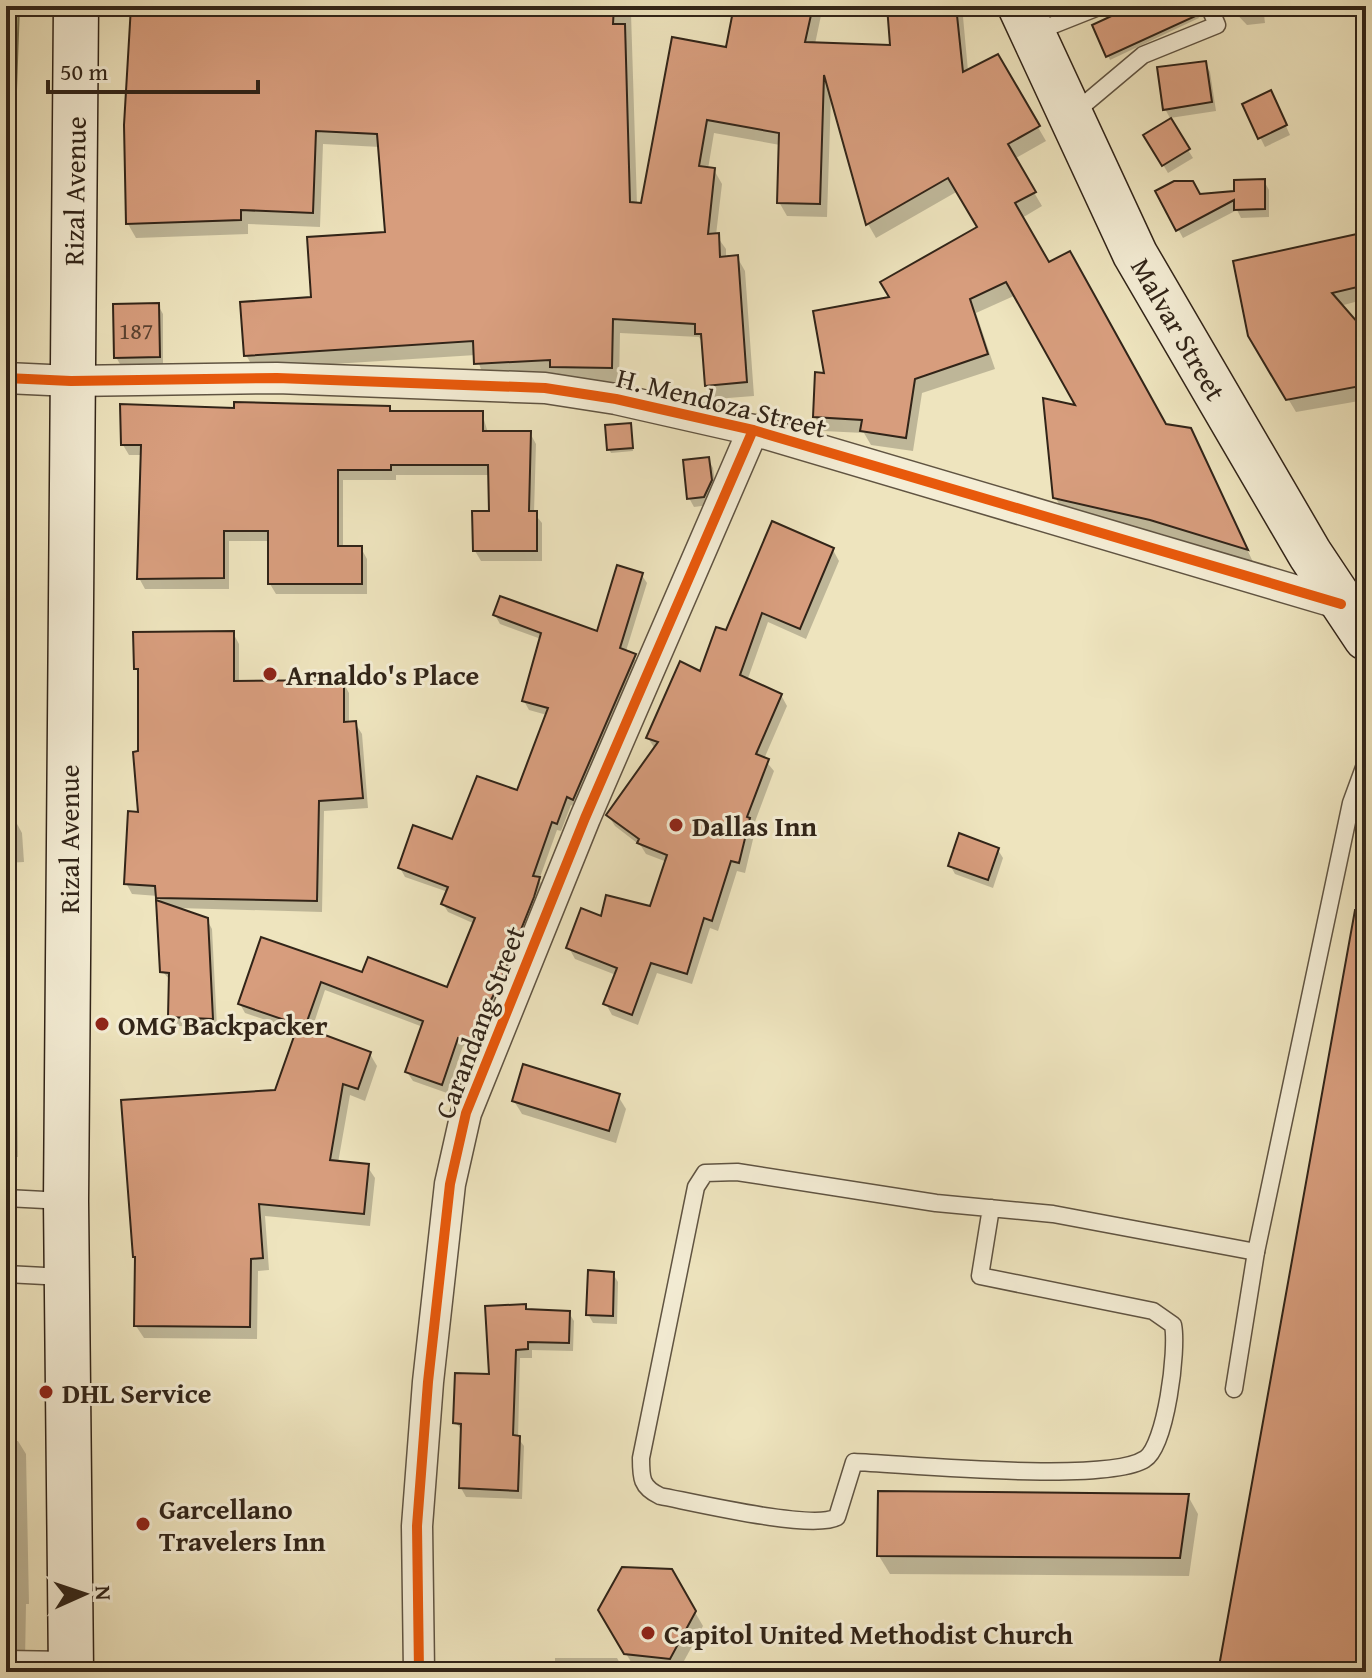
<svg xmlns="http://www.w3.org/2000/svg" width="1372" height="1678" viewBox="0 0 1372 1678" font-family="'Gentium Book Plus',serif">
<rect width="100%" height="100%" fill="#eee4be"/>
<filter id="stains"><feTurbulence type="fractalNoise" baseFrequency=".0025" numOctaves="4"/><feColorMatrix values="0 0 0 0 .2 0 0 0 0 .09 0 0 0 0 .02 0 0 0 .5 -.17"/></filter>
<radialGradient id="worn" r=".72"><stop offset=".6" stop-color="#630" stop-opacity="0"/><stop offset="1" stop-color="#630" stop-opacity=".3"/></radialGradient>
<!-- green -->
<polygon fill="#bbc38f" stroke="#767454" stroke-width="2" points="6,6 19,6 7,340 6,340"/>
<!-- shadow -->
<g fill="#0003">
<polygon points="6,6 16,8 16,59 6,70"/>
<polygon points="132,6 439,6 439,12 522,6 627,6 631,13 637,205 643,205 728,49 736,6 823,6 815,44 893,47 889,6 962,6 968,71 997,57 1046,141 1014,159 1042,206 1022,218 1048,264 1165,426 1198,444 1253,562 1159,533 1063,511 1055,497 1079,408 1016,295 976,313 995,369 922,393 913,451 871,445 864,433 823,431 815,417 826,375 892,299 979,228 958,191 876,238 868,224 831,95 827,217 787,216 779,202 780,145 714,133 708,169 714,170 722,184 716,235 726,249 726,258 737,257 745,271 754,396 715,399 707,385 704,345 699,337 620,333 619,382 560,381 556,373 484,378 476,355 254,369 246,355 387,234 380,147 323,144 320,227 248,224 248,234 136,238 128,224"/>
<polygon points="1138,6 1193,6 1199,18 1110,60 1094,26"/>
<polygon points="1229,6 1263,6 1265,23 1247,25"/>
<polygon points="1205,63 1210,72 1216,111 1170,118 1165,109"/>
<polygon points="1275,102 1290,135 1265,147 1244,105"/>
<polygon points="1170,121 1193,158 1168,173 1146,136"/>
<polygon points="1264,181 1269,190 1269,217 1241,218 1237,210 1183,238 1158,192 1200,196 1236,193"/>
<polygon points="1366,234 1366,299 1340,306 1366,335 1366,441 1359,401 1296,412 1250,335"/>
<polygon points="158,305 163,314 163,365 121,366 116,357"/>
<polygon points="389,408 392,413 482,413 488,433 530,433 536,444 534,513 542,523 542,561 481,561 475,551 491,513 490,475 396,475 396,480 343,480 343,548 361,548 367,559 367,594 276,594 270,584 270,541 229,541 229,589 145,589 139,578 143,455 129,455 123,445 236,410"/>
<polygon points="630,425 633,451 611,453 609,449"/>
<polygon points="708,459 713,468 716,490 709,505 694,507 689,498"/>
<polygon points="833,550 839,561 806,639 768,622 747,681 781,695 787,706 764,759 774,771 753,827 755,831 745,873 737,871 718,931 710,928 692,984 657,973 638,1025 612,1015 606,1004 616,975 575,959 569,948 602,918 652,908 667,862 646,854 641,846 615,826 608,815 655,749 648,738 702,673 727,633"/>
<polygon points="641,574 647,583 626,651 640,665 578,808 571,805 561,831 557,830 539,880 543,887 504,991 475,1050 463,1046 447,1093 413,1081 407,1072 423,1027 325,990 311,1032 370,1054 377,1066 365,1101 350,1095 338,1163 367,1166 375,1178 370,1226 265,1216 269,1270 258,1271 257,1339 144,1338 136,1326 134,1256 276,1092 298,1031 245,1013 240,1004 262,939 363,974 448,990 475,924 448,912 443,904 448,892 405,877 400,868 453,842 518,793 547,715 529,710 524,701 541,639 500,624 495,615 599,633"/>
<polygon points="233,633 239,644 239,683 343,682 349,693 349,724 355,723 362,734 368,808 324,811 322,912 177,908 207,920 212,929 217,1027 175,1026 170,1017 171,981 162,971 162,904 158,896 132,894 126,883 140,814 140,675 136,668"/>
<polygon points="16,822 22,833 24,862 6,863 6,823"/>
<polygon points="998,850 1003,858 993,888 955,874 950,865"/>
<polygon points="1366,866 1366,1672 1220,1672 1335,1025"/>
<polygon points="6,996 10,996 16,1007 18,1157 6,1157"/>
<polygon points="618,1096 626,1109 616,1143 522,1114 514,1101"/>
<polygon points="613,1274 618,1282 617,1324 593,1323 588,1314"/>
<polygon points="525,1306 528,1311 569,1313 574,1321 573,1351 532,1350 532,1358 520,1358 518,1438 524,1446 522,1499 466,1497 461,1488 463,1432 456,1423 491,1376"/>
<polygon points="6,1441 18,1441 26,1454 29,1604 26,1604 25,1661 6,1662"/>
<polygon points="1188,1496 1198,1514 1189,1576 890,1574 879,1556"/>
<polygon points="671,1571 703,1626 678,1672 634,1667 600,1610"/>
<polygon points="555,1658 617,1658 625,1672 555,1672"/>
</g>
<!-- building -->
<g fill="#d79d7d" stroke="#312418" stroke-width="2">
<polygon points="131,6 432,6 432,10 614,6 613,24 625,24 630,202 641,203 672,37 726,47 734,6 813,6 805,42 890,45 887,6 956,6 963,72 998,54 1040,126 1008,144 1036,192 1015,203 1049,262 1070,251 1166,424 1191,428 1248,550 1150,520 1053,498 1043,398 1075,405 1006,282 970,299 988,354 915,379 906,438 860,431 862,420 813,417 815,372 824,373 813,311 889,297 880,282 977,227 948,178 866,225 824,75 820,204 777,203 779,133 707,120 699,166 715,168 708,234 719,233 720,257 738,255 747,382 705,386 701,334 695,334 695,324 613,319 612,368 550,367 550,360 474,364 473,341 244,356 240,302 311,297 307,237 385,232 377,134 316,131 313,213 241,210 241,220 126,224 124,125"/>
<polygon points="1133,6 1198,6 1200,14 1106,57 1092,25"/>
<polygon points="1206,61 1212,102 1163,110 1157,67"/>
<polygon points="1271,90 1287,125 1258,139 1242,104"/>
<polygon points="1171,118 1190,149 1162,166 1143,135"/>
<polygon points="1265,179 1265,209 1234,210 1234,200 1176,231 1155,191 1174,181 1193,181 1200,194 1234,191 1234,180"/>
<polygon points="1366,232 1366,285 1332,293 1366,332 1366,385 1286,400 1248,336 1233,261"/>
<polygon points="159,303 160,357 114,358 113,304"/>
<polygon points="234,402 390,406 390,411 483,411 483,431 531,431 529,511 537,511 537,551 473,551 472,511 489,511 488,465 391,465 391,470 338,470 338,546 362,546 362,584 268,584 268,531 224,531 224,578 137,579 141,445 121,445 120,404 234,408"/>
<polygon points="631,423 633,448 607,450 605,425"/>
<polygon points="709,457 712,480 704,497 687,499 683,460"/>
<polygon points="772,521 834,548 800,629 762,613 740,675 782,694 756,754 769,759 747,817 750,818 739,863 731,861 712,921 704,918 687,974 651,963 632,1015 603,1004 617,968 566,948 581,908 601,916 606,895 650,906 667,855 637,843 639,839 606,815 658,742 646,738 680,661 700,671 716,627 726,630"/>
<polygon points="617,565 643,573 620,648 636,654 573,800 567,797 557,824 552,822 533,876 540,877 534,897 500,982 470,1042 458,1038 442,1085 405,1072 423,1021 321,982 305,1027 238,1004 261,937 362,972 368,957 447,987 475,918 441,904 448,887 398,868 413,825 452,839 477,776 517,790 548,708 522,701 541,633 493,615 500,596 597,631"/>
<polygon points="234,631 234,681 344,680 344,722 356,721 363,798 319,801 317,901 156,898 155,886 124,884 128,811 138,812 133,752 138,751 138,669 134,669 133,632"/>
<polygon points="959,833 999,848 988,880 948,866"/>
<polygon points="156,900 208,918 213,1019 168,1017 169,973 160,972"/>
<polygon points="1355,910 1366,911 1366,1672 1218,1672"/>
<polygon points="298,1025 371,1052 358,1089 343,1084 330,1160 369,1164 364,1214 259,1204 263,1258 251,1259 250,1327 134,1326 135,1257 133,1257 121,1100 275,1090"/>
<polygon points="523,1064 620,1094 609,1131 512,1101"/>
<polygon points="588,1270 614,1272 613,1316 586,1315"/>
<polygon points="526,1304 526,1309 570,1311 569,1343 528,1342 528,1349 516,1350 513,1435 520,1436 518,1491 459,1488 461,1424 453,1423 455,1373 489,1374 485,1306"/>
<polygon points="878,1491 1189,1494 1180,1558 877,1556"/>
<polygon points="622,1567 672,1569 696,1611 670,1659 624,1654 598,1610"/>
</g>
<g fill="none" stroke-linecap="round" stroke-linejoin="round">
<!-- lane casing -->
<g stroke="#605442" stroke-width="19">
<g id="lane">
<polyline points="1033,33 1101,6"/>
<polyline points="1074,113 1143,55 1217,25 1209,6"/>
<polyline points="6,1198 64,1201"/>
<path d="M991,1208l-11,68 173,35 20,14c5,24 -7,121 -28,134 -38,25 -237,5 -291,3l-17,55c-24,14 -145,-15 -177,-21 -19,-9 -19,-18 -19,-38l55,-271 9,-14 32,-1 199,31 117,11 203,38"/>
<polyline points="6,1274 64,1277"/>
<polyline points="1234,1389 1256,1252 1351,803 1366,762"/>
<polyline points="6,1659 69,1660"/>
</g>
</g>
<!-- street casing -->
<g stroke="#605442" stroke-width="33">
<g id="street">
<polyline points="6,378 71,381 277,378 545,388 616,399 753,430 1341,604"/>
<polyline points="419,1672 417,1526 428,1382 450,1184 466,1113 585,818 753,430"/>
</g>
</g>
<!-- secondary casing -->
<g stroke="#312418" stroke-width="47">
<g id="secondary">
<polyline points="1020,6 1135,254 1310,554 1366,638"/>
<polyline points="71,1672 66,1201 76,6"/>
</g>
</g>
<!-- lane -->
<use href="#lane" stroke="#f4edd5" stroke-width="16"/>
<!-- street -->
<use href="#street" stroke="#f4edd5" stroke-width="30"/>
<!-- secondary -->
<use href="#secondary" stroke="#f4edd5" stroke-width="44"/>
<!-- cycleway casing -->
<g stroke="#f4edd5" stroke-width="15">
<g id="cycleway">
<polyline points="6,378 71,381 277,378 545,388 616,399 753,430 1341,604"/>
<polyline points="419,1672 417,1526 428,1382 450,1184 466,1113 585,818 753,430"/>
</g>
</g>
<!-- cycleway -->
<use href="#cycleway" stroke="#e8590c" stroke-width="10"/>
</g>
<!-- markers -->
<g fill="#8f2418" stroke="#f4edd5" stroke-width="3">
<circle cx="270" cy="674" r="8"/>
<circle cx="676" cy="825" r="8"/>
<circle cx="102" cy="1024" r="8"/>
<circle cx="46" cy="1392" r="8"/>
<circle cx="143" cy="1524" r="8"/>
<circle cx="648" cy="1633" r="8"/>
</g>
<g text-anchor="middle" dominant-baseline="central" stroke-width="6" stroke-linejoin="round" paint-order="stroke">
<!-- number labels -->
<g font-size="24" fill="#5a4231">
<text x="136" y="330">187</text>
</g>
<!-- street labels -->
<g font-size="28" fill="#312418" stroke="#f4edd5">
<text transform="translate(74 191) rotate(-89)">Rizal Avenue</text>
<text transform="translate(1179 329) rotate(60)">Malvar Street</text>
<text transform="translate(722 402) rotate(14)">H. Mendoza Street</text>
<text transform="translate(68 839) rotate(-90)">Rizal Avenue</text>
<text transform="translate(479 1022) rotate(-69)">Carandang Street</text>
</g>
<!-- poi labels -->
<g font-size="28" font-weight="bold" fill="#312418" stroke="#f4edd5" text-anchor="start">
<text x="286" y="674">Arnaldo's Place</text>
<text x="692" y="825">Dallas Inn</text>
<text x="118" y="1024">OMG Backpacker</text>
<text x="62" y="1392">DHL Service</text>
<text x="159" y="1508">Garcellano<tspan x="159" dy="32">Travelers Inn</tspan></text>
<text x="664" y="1633">Capitol United Methodist Church</text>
</g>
</g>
<!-- margin -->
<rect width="1372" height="1678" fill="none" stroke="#eee4be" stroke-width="32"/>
<rect x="8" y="8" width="1356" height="1662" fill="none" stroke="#312418" stroke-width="4"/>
<rect x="16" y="16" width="1340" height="1646" fill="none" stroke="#312418" stroke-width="2"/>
<!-- north arrow -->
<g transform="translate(84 1594) rotate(87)" stroke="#f4edd5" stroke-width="6" paint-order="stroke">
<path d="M0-6L14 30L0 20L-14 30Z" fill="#312418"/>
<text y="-12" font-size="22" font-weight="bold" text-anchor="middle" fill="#312418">N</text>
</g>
<!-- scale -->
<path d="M48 80v12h210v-12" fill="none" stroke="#312418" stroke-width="4"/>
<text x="60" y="80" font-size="24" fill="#312418" stroke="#f4edd5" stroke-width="6" paint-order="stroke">50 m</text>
<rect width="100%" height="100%" filter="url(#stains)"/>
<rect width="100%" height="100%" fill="url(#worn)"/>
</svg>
